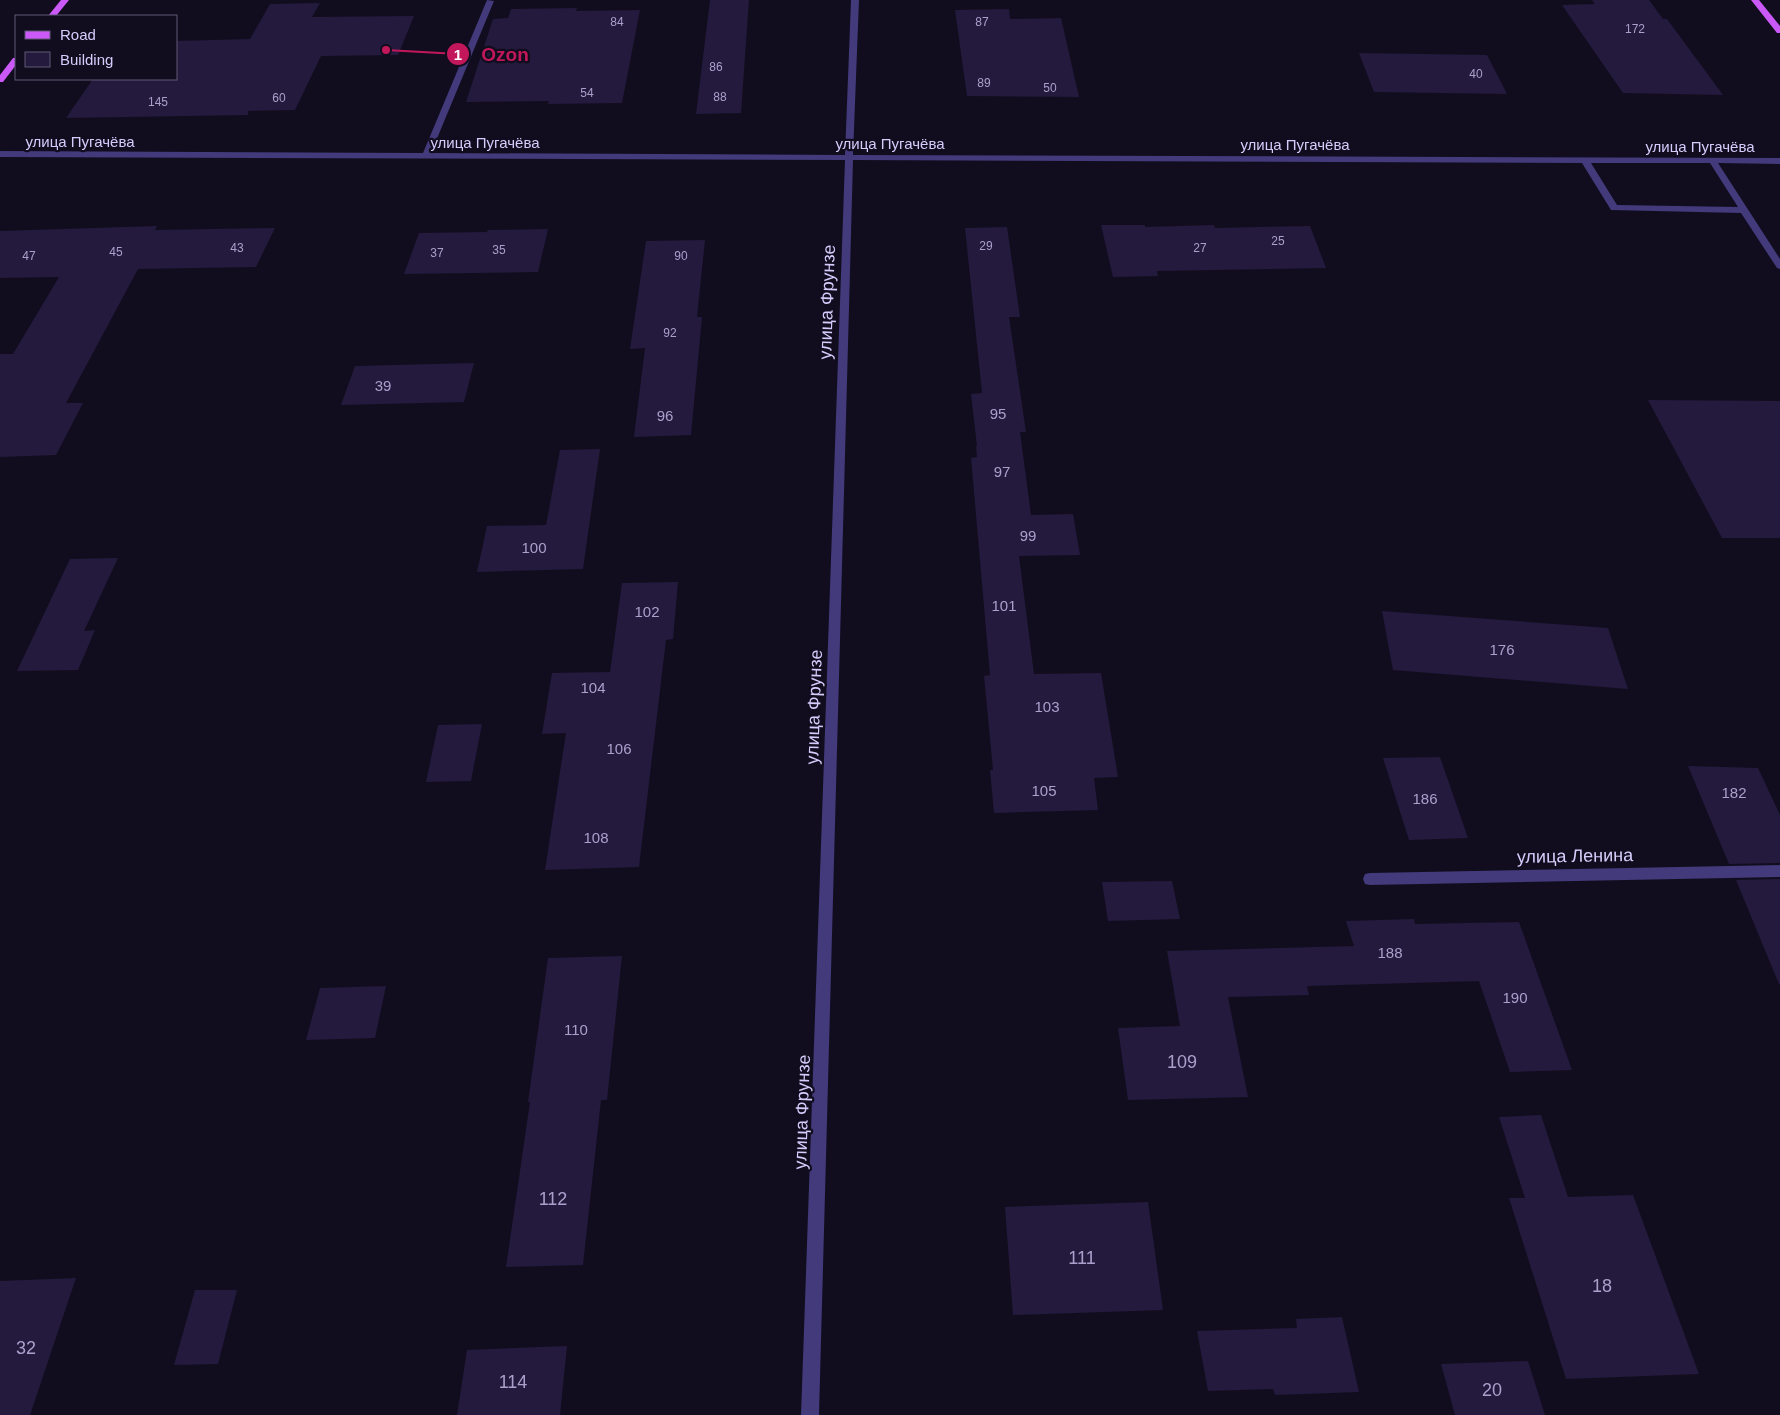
<svg xmlns="http://www.w3.org/2000/svg" width="1780" height="1415" viewBox="0 0 1780 1415" font-family="Arial,sans-serif">
<rect width="100%" height="100%" fill="#110d1e"/>
<!-- building -->
<g fill="#241a3d">
<polygon points="710,0 749,0 741,113 696,114"/>
<polygon points="1592,0 1649,0 1663,19 1667,19 1723,95 1623,93 1562,5 1595,4"/>
<polygon points="320,3 312,17 414,16 398,55 321,56 295,110 248,111 248,115 66,118 93,79 176,79 176,41 250,39 270,4"/>
<polygon points="577,8 576,11 640,10 622,103 548,104 549,101 466,102 493,19 508,18 511,9"/>
<polygon points="1009,9 1010,19 1061,18 1079,97 967,96 955,10"/>
<polygon points="1359,53 1487,55 1507,94 1374,92"/>
<polygon points="1101,225 1145,225 1145,227 1214,225 1215,228 1310,226 1326,268 1157,271 1158,276 1113,277"/>
<polygon points="157,226 155,230 275,228 256,267 138,269 66,403 83,403 56,455 0,457 0,354 13,354 59,277 0,278 0,231"/>
<polygon points="1007,227 1020,317 1009,317 1026,432 1020,432 1031,515 1073,514 1080,555 1019,556 1034,674 1101,673 1118,777 1094,778 1098,810 994,813 990,770 993,770 984,676 990,675 971,458 977,457 976,446 977,446 971,394 982,393 965,228"/>
<polygon points="548,229 538,272 404,274 419,233 487,232 488,230"/>
<polygon points="705,240 697,317 702,317 691,435 634,437 645,348 630,349 646,241"/>
<polygon points="474,363 464,402 341,405 355,366"/>
<polygon points="1648,400 1780,401 1780,538 1722,538"/>
<polygon points="600,449 583,569 477,572 487,526 546,525 560,450"/>
<polygon points="118,558 84,631 95,630 78,670 17,671 70,559"/>
<polygon points="678,582 673,639 666,640 639,867 545,870 566,733 542,734 552,673 610,672 622,583"/>
<polygon points="1382,611 1608,628 1628,689 1393,670"/>
<polygon points="482,724 471,781 426,782 438,725"/>
<polygon points="1440,757 1468,838 1409,840 1383,758"/>
<polygon points="1688,766 1758,768 1780,815 1780,863 1729,864"/>
<polygon points="1780,879 1780,984 1779,984 1736,880"/>
<polygon points="1172,881 1180,919 1108,921 1102,882"/>
<polygon points="1414,919 1415,924 1519,922 1572,1070 1510,1072 1479,981 1307,986 1309,995 1228,997 1248,1097 1128,1100 1118,1028 1180,1026 1167,951 1354,946 1346,921"/>
<polygon points="622,956 607,1100 601,1100 583,1265 506,1267 530,1102 528,1102 548,958"/>
<polygon points="386,986 375,1038 306,1040 320,988"/>
<polygon points="1541,1115 1568,1197 1633,1195 1699,1374 1566,1379 1509,1198 1525,1198 1499,1117"/>
<polygon points="1148,1202 1163,1310 1013,1315 1005,1207"/>
<polygon points="76,1278 30,1415 0,1415 0,1281"/>
<polygon points="195,1290 237,1290 218,1364 174,1365"/>
<polygon points="1342,1317 1359,1392 1275,1395 1273,1389 1208,1391 1197,1331 1297,1328 1296,1319"/>
<polygon points="567,1346 560,1415 457,1415 467,1350"/>
<polygon points="1528,1361 1545,1415 1455,1415 1441,1364"/>
</g>
<g fill="none" stroke-linecap="round" stroke-linejoin="round">
<!-- minor -->
<g fill="#423a7a" fill-rule="evenodd">
<path d="M487,0l7,1 -63,152 414,2 6,-155h8l-6,155 927,3v6l-62,-1 62,96v10l-3,-1 -36,-55 -130,-3 -29,-47 -729,-3 -34,1255h-18l44,-1255 -845,-3v-6l423,2zM1591,163h119l28,44 -121,-2z"/>
<polygon points="1780,865 1780,877 1370,885 1365,884 1363,879 1365,874 1370,873"/>
</g>
<!-- major -->
<g fill="#ca59f7" fill-rule="evenodd">
<polygon points="61,0 69,0 56,16 48,16"/>
<polygon points="1751,0 1759,0 1780,26 1780,33 1777,33"/>
<polygon points="13,58 16,58 16,65 3,82 0,82 0,75"/>
</g>
</g>
<g text-anchor="middle" dominant-baseline="central" stroke-width="4.5" stroke-linejoin="round" paint-order="stroke">
<!-- far-number labels -->
<g font-size="12" fill="#aaa0cc">
<text x="617" y="22">84</text>
<text x="982" y="22">87</text>
<text x="1635" y="29">172</text>
<text x="716" y="67">86</text>
<text x="1476" y="74">40</text>
<text x="984" y="83">89</text>
<text x="1050" y="88">50</text>
<text x="587" y="93">54</text>
<text x="720" y="97">88</text>
<text x="279" y="98">60</text>
<text x="158" y="102">145</text>
<text x="1278" y="241">25</text>
<text x="986" y="246">29</text>
<text x="237" y="248">43</text>
<text x="1200" y="248">27</text>
<text x="499" y="250">35</text>
<text x="116" y="252">45</text>
<text x="437" y="253">37</text>
<text x="29" y="256">47</text>
<text x="681" y="256">90</text>
<text x="670" y="333">92</text>
</g>
<!-- far-street labels -->
<g font-size="15" fill="#d6ccfc" stroke="#110d1e">
<text x="80" y="141">улица Пугачёва</text>
<text x="485" y="142">улица Пугачёва</text>
<text x="890" y="143">улица Пугачёва</text>
<text x="1295" y="144">улица Пугачёва</text>
<text x="1700" y="146">улица Пугачёва</text>
</g>
<!-- number labels -->
<g font-size="15" fill="#aaa0cc">
<text x="383" y="385">39</text>
<text x="998" y="413">95</text>
<text x="665" y="415">96</text>
<text x="1002" y="471">97</text>
<text x="1028" y="535">99</text>
<text x="534" y="547">100</text>
<text x="1004" y="605">101</text>
<text x="647" y="611">102</text>
<text x="1502" y="649">176</text>
<text x="593" y="687">104</text>
<text x="1047" y="706">103</text>
<text x="619" y="748">106</text>
<text x="1044" y="790">105</text>
<text x="1734" y="792">182</text>
<text x="1425" y="798">186</text>
<text x="596" y="837">108</text>
<text x="1390" y="952">188</text>
<text x="1515" y="997">190</text>
<text x="576" y="1029">110</text>
</g>
<!-- street labels -->
<g font-size="18" fill="#d6ccfc" stroke="#110d1e">
<text transform="translate(827 302) rotate(-88)">улица Фрунзе</text>
<text transform="translate(814 707) rotate(-88)">улица Фрунзе</text>
<text transform="translate(1575 856) rotate(-1)">улица Ленина</text>
<text transform="translate(802 1112) rotate(-88)">улица Фрунзе</text>
</g>
<!-- near-number labels -->
<g font-size="18" fill="#aaa0cc">
<text x="1182" y="1062">109</text>
<text x="553" y="1199">112</text>
<text x="1082" y="1258">111</text>
<text x="1602" y="1286">18</text>
<text x="26" y="1348">32</text>
<text x="513" y="1382">114</text>
<text x="1492" y="1390">20</text>
</g>
</g>
<!-- callouts -->
<path fill="none" stroke="#c2185b" stroke-width="2" d="M386 50L458 54"/>
<g fill="#c2185b" stroke="#110d1e" stroke-width="2">
<circle cx="386" cy="50" r="5"/>
<circle cx="458" cy="54" r="12"/>
</g>
<g font-size="15" text-anchor="middle" font-weight="bold" fill="#fff">
<text x="458" y="60">1</text>
</g>
<g font-size="19" text-anchor="middle" font-weight="bold" fill="#c2185b" stroke="#110d1e" stroke-width="4.5" stroke-linejoin="round" paint-order="stroke">
<text x="505" y="61">Ozon</text>
</g>
<!-- legend -->
<rect x="15" y="15" width="162" height="65" fill="#110d1e" stroke="#605977"/>
<rect x="25" y="31" width="25" height="8" fill="#ca59f7" stroke="#605977"/>
<text x="60" y="40" font-size="15" fill="#d6ccfc">Road</text>
<rect x="25" y="52" width="25" height="15" fill="#241a3d" stroke="#605977"/>
<text x="60" y="65" font-size="15" fill="#d6ccfc">Building</text>
</svg>
